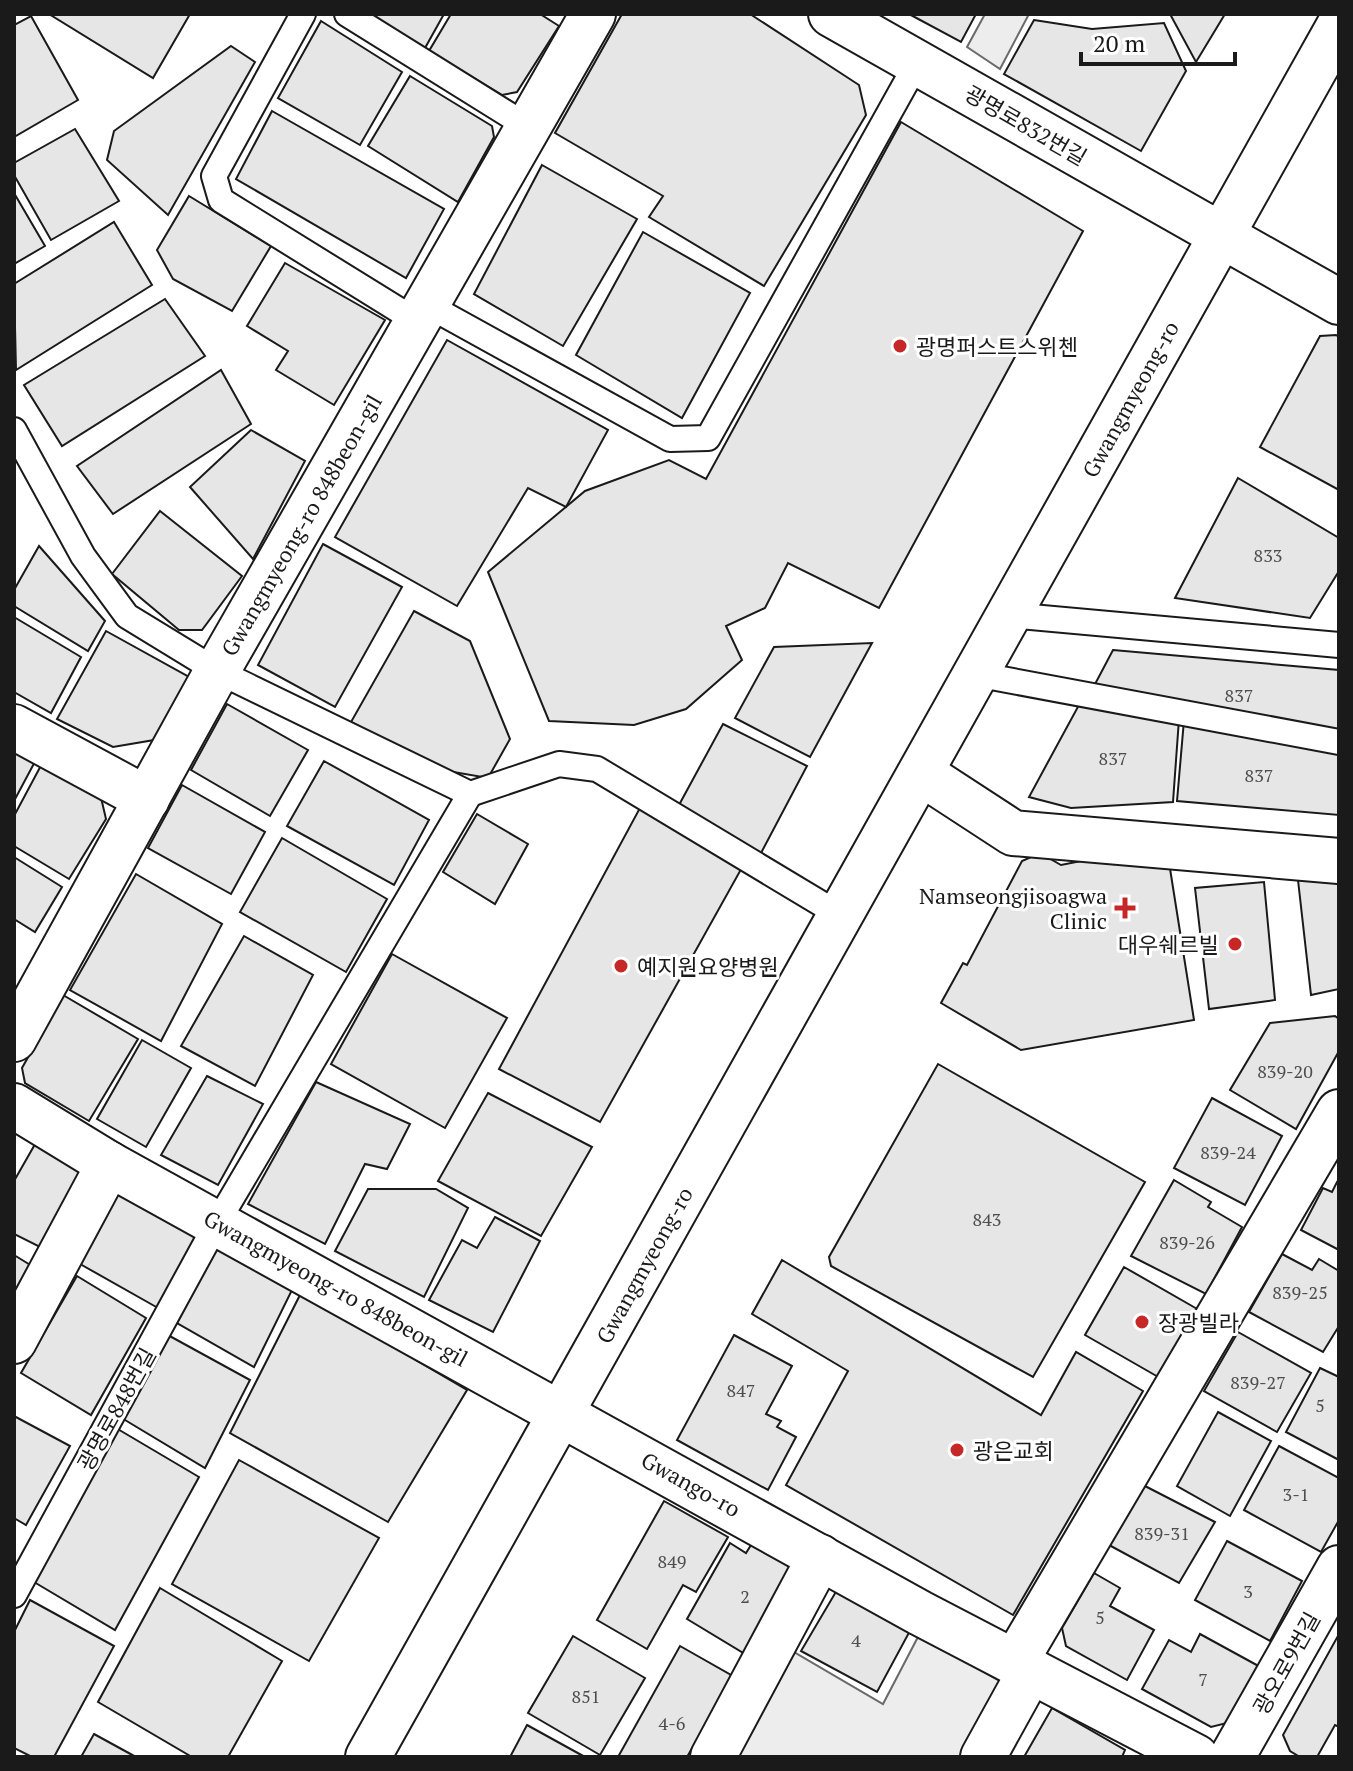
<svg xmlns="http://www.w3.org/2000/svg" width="1353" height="1771" viewBox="0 0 1353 1771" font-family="'PT Serif','Noto Sans KR',serif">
<rect width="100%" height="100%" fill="#fff"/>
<!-- built -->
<g fill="#ededed" stroke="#6a6a6a" stroke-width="2">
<polygon points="985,14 1029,14 1000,69 967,47"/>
<polygon points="919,1635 1003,1683 963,1757 736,1757 792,1651 883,1704"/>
</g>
<!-- building -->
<g fill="#e6e6e6" stroke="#1a1a1a" stroke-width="2">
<polygon points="49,14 190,14 153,78"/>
<polygon points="368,14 444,14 425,48"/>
<polygon points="451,14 540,14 559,26 517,92 502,95 429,51"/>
<polygon points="622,14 750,14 859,85 866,115 764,286 649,217 663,196 555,133"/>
<polygon points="909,14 976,14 961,42"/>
<polygon points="1170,14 1225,14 1196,62"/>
<polygon points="31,16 78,100 14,137 14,25"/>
<polygon points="1034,20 1092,29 1164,23 1186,71 1141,151 1004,74"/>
<polygon points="321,21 402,72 360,145 278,98"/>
<polygon points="231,46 255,62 168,215 107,160 114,131"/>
<polygon points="410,76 492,126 494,137 458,202 368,146"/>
<polygon points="272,111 444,209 406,278 236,179"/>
<polygon points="901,122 1083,231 879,608 788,563 765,608 726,626 742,660 686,709 634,725 549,721 488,572 585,491 669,460 706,479"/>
<polygon points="75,129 119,201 51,240 14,175 14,163"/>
<polygon points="542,165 637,219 563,346 474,294"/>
<polygon points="14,193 45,246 14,264"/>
<polygon points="189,196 271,246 232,311 173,279 157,250"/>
<polygon points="114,222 152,285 16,370 14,284"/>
<polygon points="643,232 750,293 682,418 576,355"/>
<polygon points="285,263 385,320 334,405 276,370 288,351 247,326"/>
<polygon points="165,299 205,356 62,446 24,385"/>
<polygon points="1336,335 1339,337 1339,490 1260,447 1320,336"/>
<polygon points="447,340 608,430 566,507 528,488 457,606 335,537"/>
<polygon points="221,370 251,424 113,514 77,466"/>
<polygon points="251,430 305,461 253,559 190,487"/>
<polygon points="1238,478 1339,538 1339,571 1310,618 1175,598"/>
<polygon points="160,511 242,576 202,630 179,630 112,574"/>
<polygon points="323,544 402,587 335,707 258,665"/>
<polygon points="39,546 105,621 88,651 14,606 14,590"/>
<polygon points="414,611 470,641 510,739 488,778 436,769 351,722"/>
<polygon points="14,617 81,657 51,713 14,692"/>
<polygon points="106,631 189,677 154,740 113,747 57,719"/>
<polygon points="872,643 810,757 735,718 774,647"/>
<polygon points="1113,650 1339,670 1339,733 1094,686"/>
<polygon points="1080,703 1179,719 1173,802 1071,808 1029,797"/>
<polygon points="227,704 308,750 270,816 191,770"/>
<polygon points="1184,720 1339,750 1339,815 1177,801"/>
<polygon points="723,724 807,766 761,853 679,805"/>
<polygon points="14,743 38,756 14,801"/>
<polygon points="45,758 99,789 106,819 69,879 14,846 14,816"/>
<polygon points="324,761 429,820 394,885 287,826"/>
<polygon points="182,785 265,832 231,894 148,848"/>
<polygon points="641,806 744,864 600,1122 499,1069"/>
<polygon points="477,814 528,844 495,904 443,872"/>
<polygon points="282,838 387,899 346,972 240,912"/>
<polygon points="1040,853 1061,865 1112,855 1114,864 1168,856 1194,1020 1021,1050 941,1003 963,963 967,965 1022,861"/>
<polygon points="14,857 62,887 35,932 14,919"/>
<polygon points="136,874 222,924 161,1041 70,990"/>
<polygon points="1339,878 1339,989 1311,995 1298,880"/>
<polygon points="1264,882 1275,1000 1209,1009 1195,888"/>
<polygon points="244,936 313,975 255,1086 181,1046"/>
<polygon points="392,954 507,1018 445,1128 331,1064"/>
<polygon points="63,995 138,1039 89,1121 25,1083 22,1068"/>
<polygon points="1335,1016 1339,1019 1339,1051 1296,1129 1230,1090 1270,1023"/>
<polygon points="142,1040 191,1068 146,1147 97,1119"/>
<polygon points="938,1064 1145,1182 1033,1377 831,1266 829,1257"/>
<polygon points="207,1076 263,1104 218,1185 161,1155"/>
<polygon points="316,1082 410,1124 387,1169 365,1164 325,1244 248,1204"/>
<polygon points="488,1093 592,1147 541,1236 438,1181"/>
<polygon points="1212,1098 1282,1136 1245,1205 1174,1168"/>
<polygon points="38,1139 87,1171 44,1249 14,1234 14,1181"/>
<polygon points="1174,1180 1211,1202 1208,1207 1242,1227 1206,1294 1131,1256"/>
<polygon points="118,1182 199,1231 158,1308 73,1260"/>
<polygon points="1337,1182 1339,1183 1339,1250 1301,1230 1323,1188 1332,1192"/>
<polygon points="368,1189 436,1189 468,1208 424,1297 335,1251"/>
<polygon points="495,1217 540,1241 493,1332 429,1300 462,1240 477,1248"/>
<polygon points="218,1246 292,1290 254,1367 177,1323"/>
<polygon points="1282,1254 1312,1270 1319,1259 1339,1271 1339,1326 1323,1352 1249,1312"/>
<polygon points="14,1255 32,1266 14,1298"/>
<polygon points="782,1260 1041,1415 1076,1352 1143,1391 1013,1615 786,1485 848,1371 752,1314"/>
<polygon points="1124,1267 1199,1310 1160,1378 1085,1335"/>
<polygon points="77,1276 146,1318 91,1415 21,1373"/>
<polygon points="301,1293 467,1390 388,1522 230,1433"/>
<polygon points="1238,1332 1311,1373 1277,1432 1204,1391"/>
<polygon points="166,1334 250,1380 205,1468 120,1417"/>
<polygon points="734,1335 792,1366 766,1414 781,1421 777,1427 796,1437 768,1490 677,1440"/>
<polygon points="1320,1368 1339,1377 1339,1460 1286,1432"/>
<polygon points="1218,1412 1271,1441 1230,1516 1177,1486"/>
<polygon points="14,1416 70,1446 26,1525 14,1518"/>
<polygon points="116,1428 199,1477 115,1630 34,1582"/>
<polygon points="1279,1446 1339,1478 1339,1520 1321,1552 1244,1510"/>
<polygon points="239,1460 379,1538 309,1661 172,1584"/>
<polygon points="1143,1485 1215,1522 1179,1583 1109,1545"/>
<polygon points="664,1501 728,1537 696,1592 683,1585 647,1649 597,1620"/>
<polygon points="1227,1541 1302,1581 1270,1641 1195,1600"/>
<polygon points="730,1543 746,1553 751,1545 803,1574 755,1660 687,1619"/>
<polygon points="1094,1573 1120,1588 1110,1606 1154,1630 1127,1680 1066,1646 1062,1628"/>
<polygon points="160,1588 282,1661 228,1757 192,1757 98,1702"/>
<polygon points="837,1590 911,1629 877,1692 801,1651"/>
<polygon points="30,1600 114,1646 54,1757 32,1757 14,1748 14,1632"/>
<polygon points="1200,1634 1264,1669 1235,1721 1211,1727 1142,1689 1169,1640 1191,1652"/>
<polygon points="1339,1634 1339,1727 1335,1725 1317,1757 1300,1757 1290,1751 1283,1735"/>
<polygon points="573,1636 645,1678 600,1755 528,1713"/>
<polygon points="680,1646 731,1675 726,1689 687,1757 618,1757"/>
<polygon points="1052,1708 1125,1750 1122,1757 1024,1757"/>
<polygon points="527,1725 585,1757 510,1757"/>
<polygon points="94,1734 136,1757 81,1757"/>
</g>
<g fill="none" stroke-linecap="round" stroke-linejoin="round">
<!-- lane casing -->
<g stroke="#1a1a1a" stroke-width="28">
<g id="lane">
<polyline points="303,14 214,176 221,200 418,322"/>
<polyline points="347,14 530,128"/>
<polyline points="429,306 670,439 708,438 917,63"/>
<polyline points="14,430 83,556 127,616 217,671 470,794 559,764 597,769 840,915"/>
<polyline points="1009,615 1339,645"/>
<polyline points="975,674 1339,742"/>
<polyline points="14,1595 217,1223 470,794"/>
</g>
</g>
<!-- street casing -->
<g stroke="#1a1a1a" stroke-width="48">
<g id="street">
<polyline points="831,14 1339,302"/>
<polyline points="14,727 147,799"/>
<polyline points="921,773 1013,833 1339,861"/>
<polyline points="14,1039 217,671 593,14"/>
<polyline points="14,1106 109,1164 920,1613 1196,1757"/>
<polyline points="14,1341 109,1164"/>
<polyline points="1015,1662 1339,1112"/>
<polyline points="713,1757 820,1557"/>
<polyline points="983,1757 1031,1670"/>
<polyline points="1232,1757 1339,1568"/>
</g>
</g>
<!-- secondary casing -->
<g stroke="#1a1a1a" stroke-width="48">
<polyline id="secondary" points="368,1757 1339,26"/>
</g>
<!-- lane -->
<use href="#lane" stroke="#fff" stroke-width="24"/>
<!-- street -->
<use href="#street" stroke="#fff" stroke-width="44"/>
<!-- secondary -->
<use href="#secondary" stroke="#fff" stroke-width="44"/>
</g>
<!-- markers -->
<g fill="#c62828" stroke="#fff" stroke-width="3">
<circle cx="900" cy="346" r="8"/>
<path d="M1121 896h8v8h8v8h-8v8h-8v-8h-8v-8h8z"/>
<circle cx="1235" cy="944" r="8"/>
<circle cx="621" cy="966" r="8"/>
<circle cx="1142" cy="1322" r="8"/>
<circle cx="957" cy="1450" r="8"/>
</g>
<g text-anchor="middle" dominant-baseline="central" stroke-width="6" stroke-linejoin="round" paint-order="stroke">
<!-- number labels -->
<g font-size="18" fill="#4d4d4d">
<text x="1268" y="555">833</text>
<text x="1239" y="695">837</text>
<text x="1113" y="758">837</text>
<text x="1259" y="775">837</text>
<text x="1285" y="1071">839-20</text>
<text x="1228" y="1152">839-24</text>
<text x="987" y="1219">843</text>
<text x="1187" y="1242">839-26</text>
<text x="1300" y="1292">839-25</text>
<text x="1258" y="1382">839-27</text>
<text x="741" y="1390">847</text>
<text x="1320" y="1405">5</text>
<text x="1296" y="1494">3-1</text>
<text x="1162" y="1533">839-31</text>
<text x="672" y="1561">849</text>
<text x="1248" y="1591">3</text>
<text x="745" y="1596">2</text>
<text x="1100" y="1617">5</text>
<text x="856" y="1640">4</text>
<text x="1203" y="1679">7</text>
<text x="586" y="1696">851</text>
<text x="672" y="1723">4-6</text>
</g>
<!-- street labels -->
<g font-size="22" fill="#1a1a1a" stroke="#fff">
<text transform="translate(1026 125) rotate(30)">광명로832번길</text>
<text transform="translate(1130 399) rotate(-61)">Gwangmyeong-ro</text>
<text transform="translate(301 525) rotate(-60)">Gwangmyeong-ro 848beon-gil</text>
<text transform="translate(644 1265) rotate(-61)">Gwangmyeong-ro</text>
<text transform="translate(336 1288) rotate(29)">Gwangmyeong-ro 848beon-gil</text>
<text transform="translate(116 1409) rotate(-61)">광명로848번길</text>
<text transform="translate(691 1484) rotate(29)">Gwango-ro</text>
<text transform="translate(1286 1663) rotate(-61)">광오로9번길</text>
</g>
<!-- poi labels -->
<g font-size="22" fill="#1a1a1a" stroke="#fff" text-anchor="start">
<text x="916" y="346">광명퍼스트스위첸</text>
<text x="1107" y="895" text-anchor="end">Namseongjisoagwa<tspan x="1107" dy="25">Clinic</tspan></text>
<text x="1219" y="944" text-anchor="end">대우쉐르빌</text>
<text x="637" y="966">예지원요양병원</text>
<text x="1158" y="1322">장광빌라</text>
<text x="973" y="1450">광은교회</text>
</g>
</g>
<!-- border -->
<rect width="1353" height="1771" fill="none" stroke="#1a1a1a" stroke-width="32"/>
<!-- scale -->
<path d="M1081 52v12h154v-12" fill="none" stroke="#1a1a1a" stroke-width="4"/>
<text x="1093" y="52" font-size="24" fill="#1a1a1a" stroke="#ffffff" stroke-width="6" paint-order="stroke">20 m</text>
</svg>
